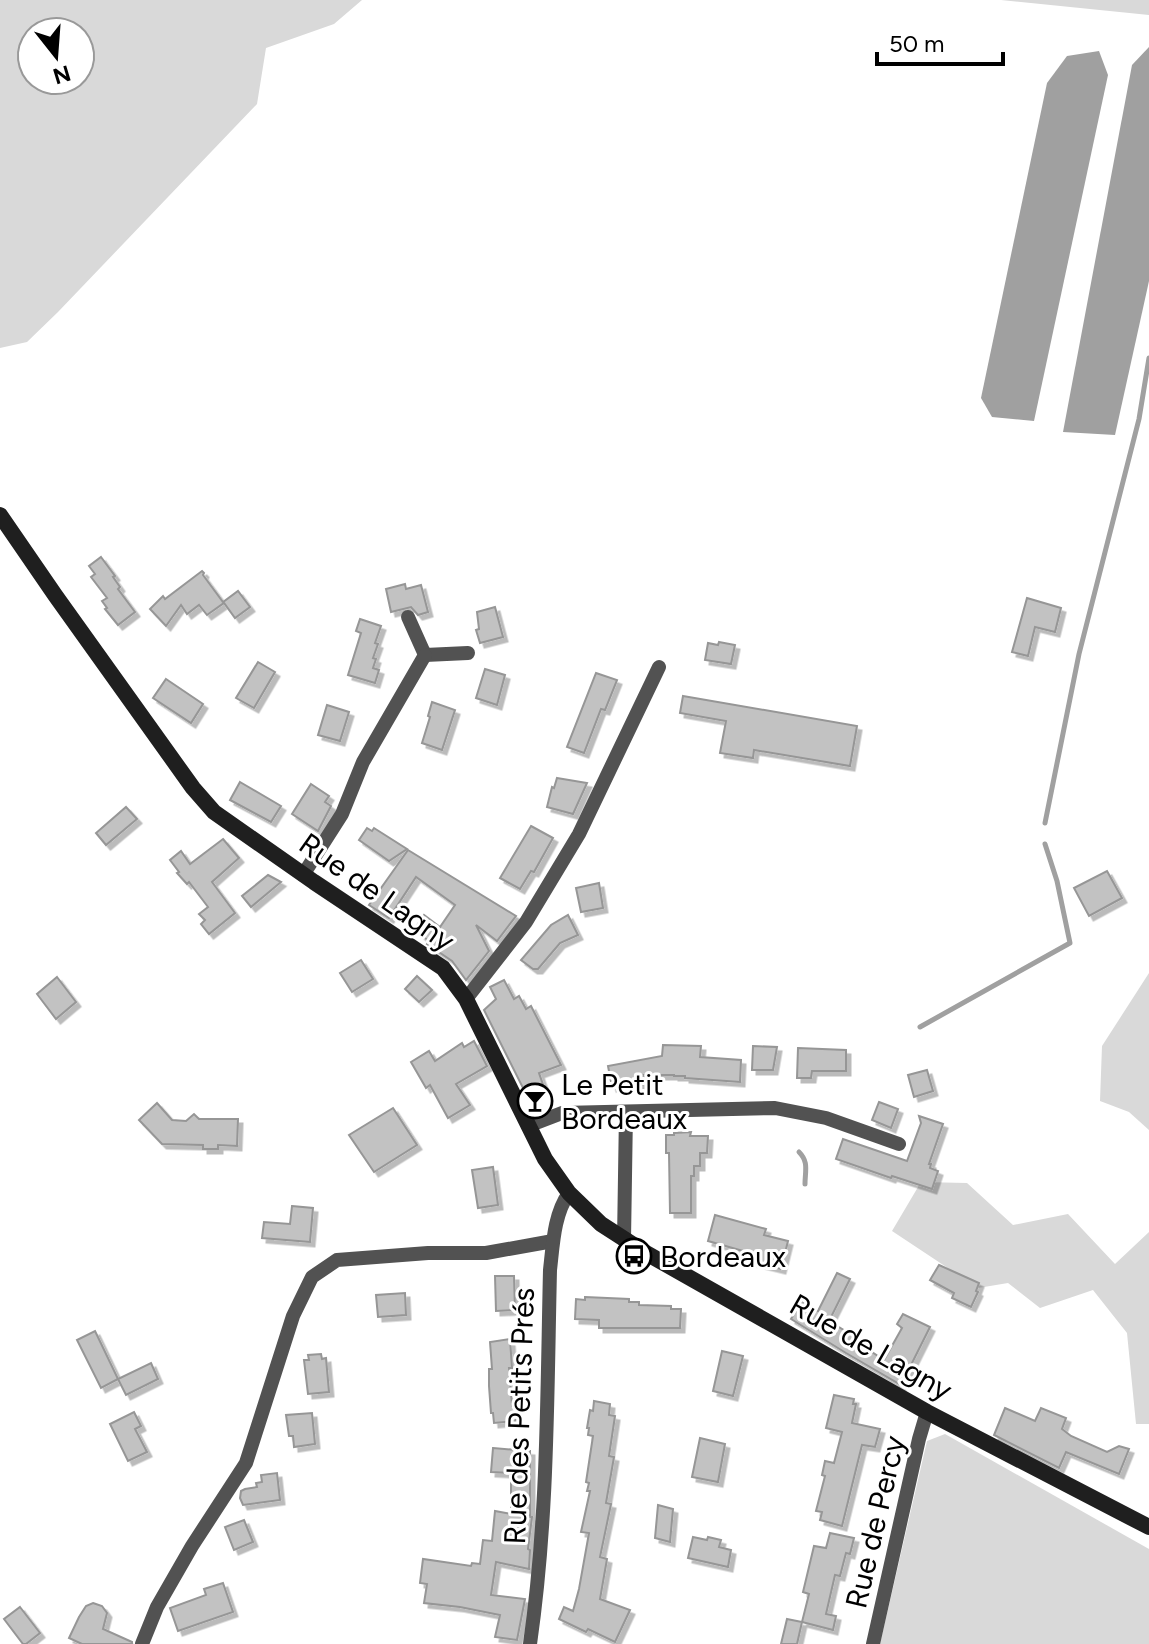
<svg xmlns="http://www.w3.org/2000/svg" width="1149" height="1644" viewBox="0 0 1149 1644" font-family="Figtree,sans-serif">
<defs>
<filter id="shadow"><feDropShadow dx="4.5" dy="4.5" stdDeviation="0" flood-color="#0004"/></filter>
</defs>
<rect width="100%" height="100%" fill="#fff"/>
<!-- green -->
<g fill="#d9d9d9" fill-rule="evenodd">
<path d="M0,0h362l-28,24 -68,24 -9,56 -199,208 -31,30 -27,6zM32,32h48v48h-48z"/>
<polygon points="1001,0 1149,0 1149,15"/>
<polygon points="1149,973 1149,1130 1129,1112 1100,1101 1102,1046"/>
<polygon points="921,1182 967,1183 1013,1225 1068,1214 1115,1264 1149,1232 1149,1424 1136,1424 1127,1333 1093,1290 1040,1308 1008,1283 978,1288 892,1231"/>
<polygon points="945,1434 1149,1549 1149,1644 880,1644 927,1441"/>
</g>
<!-- water -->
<g fill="#a0a0a0">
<polygon points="1149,47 1149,281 1115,435 1063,432 1132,65"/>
<polygon points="1099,51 1108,75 1034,421 992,417 981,398 1047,83 1067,56"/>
</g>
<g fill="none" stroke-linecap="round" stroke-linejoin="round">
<!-- stream -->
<g stroke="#a0a0a0" stroke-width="5">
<polyline points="1045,823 1079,654 1139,419 1149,358"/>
<polyline points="920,1027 1070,943 1057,881 1045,844"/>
<path d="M799,1152c10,10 6,19 6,32"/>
</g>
</g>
<!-- building -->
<g fill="#c2c2c2" stroke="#969696" stroke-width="2" filter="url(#shadow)">
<polygon points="101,557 115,576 113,577 120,587 118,589 135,612 118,625 105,609 107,608 102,601 107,598 91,577 95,574 89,566"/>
<polygon points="202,571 204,573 203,575 223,602 238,591 250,607 235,618 224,603 207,615 199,605 187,614 181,605 166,626 150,609 163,596 165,599"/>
<polygon points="405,584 406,589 421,585 428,612 418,615 411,607 391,612 386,589"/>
<polygon points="1027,598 1061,608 1055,632 1035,627 1028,656 1012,652"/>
<polygon points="495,607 503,637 480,643 476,630 479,629 477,612"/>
<polygon points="360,619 381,626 375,643 378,644 373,658 376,659 373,668 379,670 375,683 348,675 361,633 356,631"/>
<polygon points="719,642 735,645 731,664 705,660 708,643 718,645"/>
<polygon points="258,662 275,672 254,708 236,698"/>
<polygon points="485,669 505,675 497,705 476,698"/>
<polygon points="596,673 617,680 605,710 601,709 584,753 567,747"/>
<polygon points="166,679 203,704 191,723 153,698"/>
<polygon points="683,696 857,726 850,766 754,750 753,758 720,753 726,721 680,713"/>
<polygon points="432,702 455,710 442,750 422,743 430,717 428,716"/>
<polygon points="327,705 349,712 340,741 318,735"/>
<polygon points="557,778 587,783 573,814 547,807 552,787 554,788"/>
<polygon points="240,782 281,806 271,822 230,800"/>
<polygon points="311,784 329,796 325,802 331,806 318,831 292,814"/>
<polygon points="126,807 137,819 106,845 96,833"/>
<polygon points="531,826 553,838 534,872 531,871 520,889 500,878"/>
<polygon points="367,828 372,831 374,828 407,849 389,861 359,840"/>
<polygon points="223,839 239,858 212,882 235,913 209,934 201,924 205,920 199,914 208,907 189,882 187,884 177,873 179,872 170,860 181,851 190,864"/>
<polygon points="408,850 516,916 497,941 476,925 489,951 466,980 452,961 427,944 429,941 414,930 424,915 440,927 455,905 416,877 389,918 369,905"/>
<polygon points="1107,871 1122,898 1089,916 1074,888"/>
<polygon points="268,875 281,882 251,907 242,896"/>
<polygon points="599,883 603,908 581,912 576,888"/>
<polygon points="568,915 578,935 560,943 538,969 533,969 521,960 551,925"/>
<polygon points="361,960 373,979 352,992 340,973"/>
<polygon points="417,976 432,990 419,1002 405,989"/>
<polygon points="57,977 76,1002 56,1019 37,994"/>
<polygon points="504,980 514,999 519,996 526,1009 531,1006 561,1065 539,1073 547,1096 542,1097 545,1106 533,1108 484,1010 496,999 490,987"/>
<polygon points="474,1041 487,1066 456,1084 470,1105 448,1118 430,1085 426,1088 411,1062 429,1051 435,1061 462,1043 464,1047"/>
<polygon points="663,1045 701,1046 700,1057 741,1060 740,1082 685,1078 685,1076 674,1076 674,1075 644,1075 646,1084 630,1087 630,1084 612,1087 608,1066 662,1056"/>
<polygon points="753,1046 777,1047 773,1070 752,1070"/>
<polygon points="798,1048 846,1050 846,1071 812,1071 811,1078 797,1078"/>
<polygon points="927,1070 933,1091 914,1097 908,1075"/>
<polygon points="879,1102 898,1109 891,1128 872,1120"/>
<polygon points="157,1103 172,1120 186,1121 194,1114 199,1119 238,1119 237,1146 218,1145 218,1149 203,1149 203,1145 162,1144 139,1120"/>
<polygon points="393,1108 417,1145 374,1172 349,1135"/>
<polygon points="919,1116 943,1124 929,1164 931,1164 930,1168 938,1171 932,1189 892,1176 891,1178 836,1159 843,1139 907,1161 921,1123"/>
<polygon points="691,1132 690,1136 708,1136 707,1153 700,1153 700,1166 694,1166 694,1176 691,1176 691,1213 670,1213 669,1153 666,1153 666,1135 674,1135 674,1133"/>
<polygon points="493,1167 498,1205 478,1208 472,1170"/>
<polygon points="292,1206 313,1208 310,1242 262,1238 264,1222 290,1224"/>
<polygon points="715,1215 766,1229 764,1235 788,1241 781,1269 748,1261 750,1253 708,1241"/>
<polygon points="939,1265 979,1283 976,1291 978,1292 971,1307 952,1298 954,1293 930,1280"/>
<polygon points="837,1273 850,1279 829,1321 862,1341 860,1344 884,1360 902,1328 897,1324 903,1314 930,1327 901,1385 846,1353 791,1319 802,1301 818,1311"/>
<polygon points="495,1276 514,1276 515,1310 496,1311"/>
<polygon points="405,1293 406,1315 378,1317 376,1295"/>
<polygon points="585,1297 629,1299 629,1302 639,1302 639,1305 671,1306 671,1309 681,1309 680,1328 599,1328 599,1320 575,1319 576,1299 585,1300"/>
<polygon points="95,1331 118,1379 101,1388 77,1340"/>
<polygon points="510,1339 512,1368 509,1368 512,1406 515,1406 516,1421 494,1423 493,1413 491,1413 489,1386 489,1369 492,1369 490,1342"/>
<polygon points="722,1351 743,1356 733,1396 713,1391"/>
<polygon points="321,1354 322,1359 326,1358 329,1392 308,1394 304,1360 309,1360 308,1355"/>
<polygon points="151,1363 158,1379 126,1395 118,1379"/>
<polygon points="834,1395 854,1399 853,1404 856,1404 852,1423 880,1429 875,1447 862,1445 842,1526 820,1520 822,1512 816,1511 825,1476 822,1475 825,1461 834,1463 842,1432 826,1428"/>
<polygon points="594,1401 610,1404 609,1415 615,1416 609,1456 614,1457 606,1503 611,1504 600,1557 607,1559 600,1599 630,1610 615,1642 588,1629 586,1632 559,1619 564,1607 573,1611 579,1589 589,1533 581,1532 590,1491 587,1491 589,1483 586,1482 593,1436 588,1435 589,1428 587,1428 590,1410 593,1411"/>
<polygon points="1005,1408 1035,1421 1041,1408 1066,1418 1062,1429 1071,1436 1107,1452 1119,1446 1129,1449 1119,1474 1066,1452 1059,1468 994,1435"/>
<polygon points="134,1412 141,1426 135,1429 147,1452 128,1461 110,1424"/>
<polygon points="312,1413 315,1444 294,1447 293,1436 289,1436 286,1415"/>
<polygon points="700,1438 725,1444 718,1482 692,1477"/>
<polygon points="493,1448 530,1451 530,1517 532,1517 528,1549 530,1550 529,1569 496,1562 491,1595 525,1599 517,1640 495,1637 500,1615 460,1607 424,1603 427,1584 420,1583 423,1559 471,1566 472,1563 480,1564 483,1540 492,1541 495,1511 511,1514 511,1473 491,1472"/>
<polygon points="277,1473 280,1500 243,1505 240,1498 241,1491 245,1489 257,1487 256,1483 262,1482 261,1475"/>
<polygon points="658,1505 673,1509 670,1542 655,1538"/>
<polygon points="244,1520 253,1542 234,1550 225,1527"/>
<polygon points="830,1533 854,1538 850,1554 846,1553 840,1576 835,1575 826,1614 836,1616 833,1630 802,1622 809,1594 803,1592 814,1546 826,1548"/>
<polygon points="693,1537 707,1540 708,1537 721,1540 719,1547 731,1550 728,1567 688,1558"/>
<polygon points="223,1583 233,1612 178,1631 170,1608 206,1595 204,1589"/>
<polygon points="93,1603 102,1606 107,1613 103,1629 132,1642 132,1644 82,1644 69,1638 79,1617 86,1606"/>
<polygon points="20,1607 40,1633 26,1644 23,1644 4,1619"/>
<polygon points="787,1619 802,1622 797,1644 781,1644"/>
</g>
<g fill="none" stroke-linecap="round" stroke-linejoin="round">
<!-- minor -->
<g stroke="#525252" stroke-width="14">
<polyline points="408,617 425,655 468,653"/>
<polyline points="303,875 342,814 363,762 425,655"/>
<polyline points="466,999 526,922 579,834 659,667"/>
<polyline points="528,1126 562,1113 775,1108 826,1118 899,1144"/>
<polyline points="624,1240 626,1112"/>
<polyline points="142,1644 157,1607 192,1546 246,1463 293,1316 312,1277 337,1260 428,1253 486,1253 553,1241"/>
<path d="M530,1644c18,-125 17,-248 20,-374 3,-26 4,-56 19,-77"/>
<polyline points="873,1644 919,1439 927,1412"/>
</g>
<!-- secondary -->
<polyline stroke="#1f1f1f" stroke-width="16" points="0,515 55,595 193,788 214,812 314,882 443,968 466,999 545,1159 569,1193 601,1224 646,1253 927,1412 1149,1527"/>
</g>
<!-- icons -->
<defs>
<g id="bar-ring" transform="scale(1.8)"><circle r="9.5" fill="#fff" stroke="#000" stroke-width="1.5"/><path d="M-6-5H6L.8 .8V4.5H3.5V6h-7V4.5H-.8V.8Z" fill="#000"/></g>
<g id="bus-ring" transform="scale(1.8)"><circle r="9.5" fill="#fff" stroke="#000" stroke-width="1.5"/><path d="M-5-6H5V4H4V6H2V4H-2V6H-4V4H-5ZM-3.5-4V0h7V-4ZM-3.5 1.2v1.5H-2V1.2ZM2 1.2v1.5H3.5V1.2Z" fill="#000"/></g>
</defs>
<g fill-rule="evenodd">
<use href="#bar-ring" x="535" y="1101"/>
<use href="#bus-ring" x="634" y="1256"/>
</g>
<g text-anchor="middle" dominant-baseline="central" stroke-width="6" stroke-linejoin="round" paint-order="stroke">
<!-- street labels -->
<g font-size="30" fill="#000" stroke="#fff">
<text transform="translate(377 892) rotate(35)">Rue de Lagny</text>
<text transform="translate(871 1347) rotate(30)">Rue de Lagny</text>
<text transform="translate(519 1416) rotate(-88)">Rue des Petits Prés</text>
<text transform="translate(875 1522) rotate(-77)">Rue de Percy</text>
</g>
<!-- poi labels -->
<g font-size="30" fill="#000" stroke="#fff" text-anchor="start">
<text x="561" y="1084">Le Petit<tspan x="561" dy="34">Bordeaux</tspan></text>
<text x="660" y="1256">Bordeaux</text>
</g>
</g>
<!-- north arrow -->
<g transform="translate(56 56) rotate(163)"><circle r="38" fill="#ffffff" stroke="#999999" stroke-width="2"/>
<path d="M0-6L14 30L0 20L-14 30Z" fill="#000000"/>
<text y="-12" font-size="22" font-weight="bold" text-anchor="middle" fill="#000000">N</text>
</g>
<!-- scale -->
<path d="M877 52v12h126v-12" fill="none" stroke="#000000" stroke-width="4"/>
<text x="889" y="52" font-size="24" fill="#000000" stroke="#ffffff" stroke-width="6" paint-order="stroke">50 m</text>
</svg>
